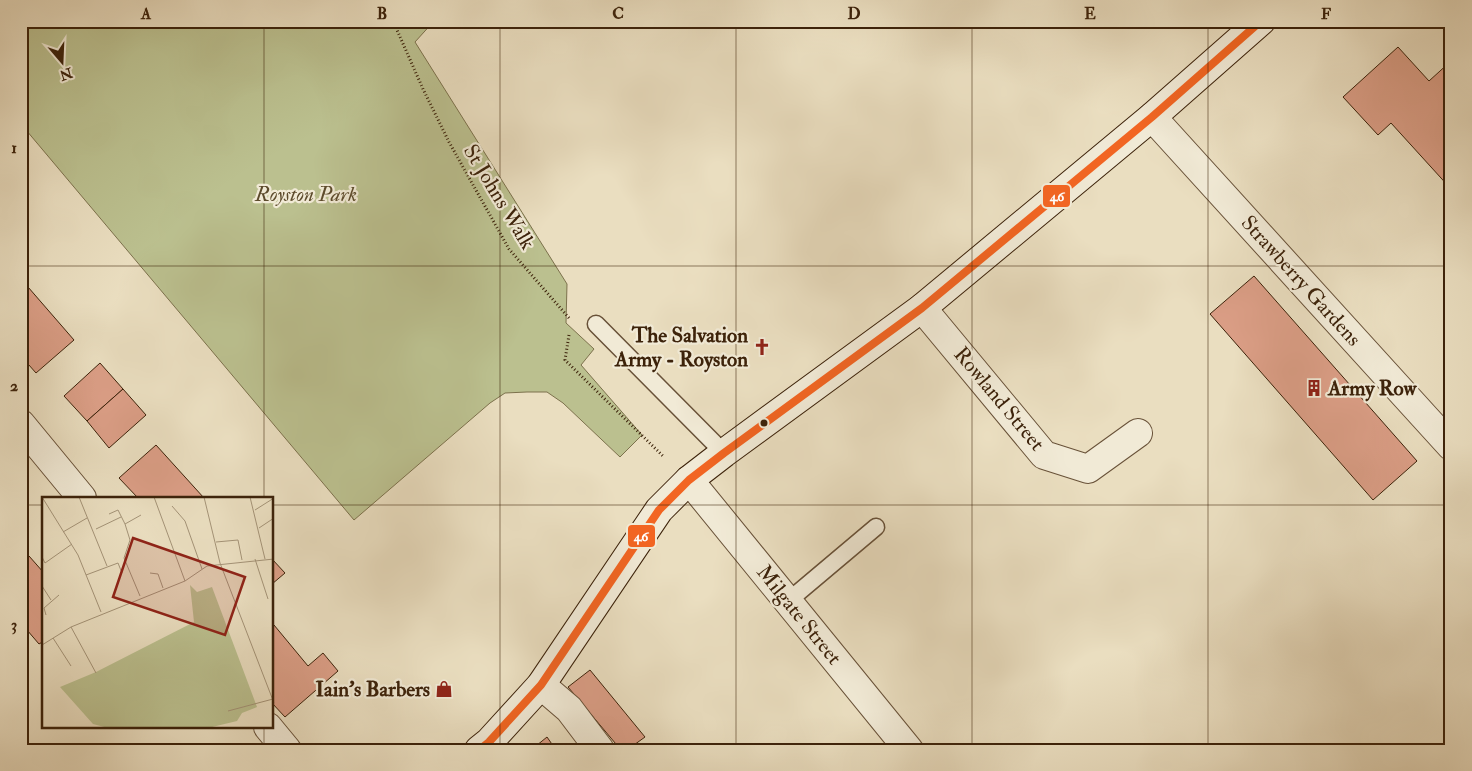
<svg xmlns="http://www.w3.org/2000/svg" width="1472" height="771" viewBox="0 0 1472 771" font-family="'IM FELL Double Pica',serif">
<rect width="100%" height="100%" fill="#eadec0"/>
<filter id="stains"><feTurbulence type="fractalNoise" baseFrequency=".004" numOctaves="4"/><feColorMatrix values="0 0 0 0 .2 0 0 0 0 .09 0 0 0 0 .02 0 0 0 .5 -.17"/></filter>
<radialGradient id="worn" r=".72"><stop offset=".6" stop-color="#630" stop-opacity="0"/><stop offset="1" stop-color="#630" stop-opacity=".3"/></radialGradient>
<!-- green -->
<polygon fill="#bbc08f" stroke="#7c714c" points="21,21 434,21 415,42 567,284 566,323 594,349 581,365 642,435 620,457 563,403 547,392 527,392 505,393 490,403 354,520 21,124"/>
<!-- building -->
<g fill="#db9e86" stroke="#3c220a">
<polygon points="1398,47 1429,81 1451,61 1451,189 1391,123 1378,135 1343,97"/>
<polygon points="1254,276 1417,461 1373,500 1210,314"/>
<polygon points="28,287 74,340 36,373 21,356 21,292"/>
<polygon points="100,363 123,389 87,421 64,396"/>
<polygon points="123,389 146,415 109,448 87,421"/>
<polygon points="156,445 204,498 138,498 119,478"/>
<polygon points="29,556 44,573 44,641 39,644 21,623 21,562"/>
<polygon points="272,559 285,573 272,584"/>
<polygon points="274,625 308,666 323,653 338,671 285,717 272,703 272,627"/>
<polygon points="590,670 645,737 627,750 621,750 568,687"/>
<polygon points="547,737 556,750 531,750"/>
</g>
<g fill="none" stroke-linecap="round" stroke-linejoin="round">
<!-- service casing -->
<g stroke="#685138" stroke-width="19">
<g id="service">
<polyline points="596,324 724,453"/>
<polyline points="787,602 876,527"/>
</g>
</g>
<!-- minor casing -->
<g stroke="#685138" stroke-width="30">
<g id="minor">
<polyline points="1152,117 1451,446"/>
<polyline points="922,308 1044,455 1088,469 1138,433"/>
<polyline points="21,424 82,498"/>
<polyline points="689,480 909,750"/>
<polyline points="541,685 569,709 600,750"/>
<polyline points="268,727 287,750"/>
</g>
</g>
<!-- secondary casing -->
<g stroke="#3c220a" stroke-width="30">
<polyline id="secondary" points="479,750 489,742 541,685 659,510 689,480 724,453 922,308 1152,117 1261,21"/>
</g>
<!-- path -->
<g stroke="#3c220a" stroke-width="3" stroke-dasharray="1 2.5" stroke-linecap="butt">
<polyline points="393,21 423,89 449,142 509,249 569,318"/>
<polyline points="396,28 403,21"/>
<polyline points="569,335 565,360 664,457"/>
</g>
<!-- service -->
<use href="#service" stroke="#f1ead6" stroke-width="16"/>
<!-- minor -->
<use href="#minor" stroke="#f1ead6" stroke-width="28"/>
<!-- secondary -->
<use href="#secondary" stroke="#f1ead6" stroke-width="28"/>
<!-- bus-1 casing -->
<g stroke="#f1ead6" stroke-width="11">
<polyline id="bus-1" points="479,750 489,742 541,685 659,510 689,480 724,453 922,308 1152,117 1261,21"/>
</g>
<!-- bus-1 -->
<use href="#bus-1" stroke="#f26522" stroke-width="8"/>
</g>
<!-- grid -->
<path fill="none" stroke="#3c220a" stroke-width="1" stroke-opacity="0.55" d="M264,21v477M500,21v729M736,21v729M972,21v729M1208,21v729M21,266h1430M21,505h23M272,505h1179M264,727v23"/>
<!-- icons -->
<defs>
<g id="church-bare" transform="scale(1.35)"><path d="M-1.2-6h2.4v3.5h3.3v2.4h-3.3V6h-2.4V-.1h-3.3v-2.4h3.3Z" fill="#8f2418" stroke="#f1ead6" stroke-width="2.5" paint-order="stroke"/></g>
<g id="building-bare" transform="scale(1.35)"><path d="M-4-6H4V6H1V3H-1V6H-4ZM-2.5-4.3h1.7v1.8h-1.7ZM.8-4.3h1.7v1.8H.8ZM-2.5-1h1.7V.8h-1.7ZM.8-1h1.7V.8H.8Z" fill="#8f2418" stroke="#f1ead6" stroke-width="2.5" paint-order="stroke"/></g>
<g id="shop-bare" transform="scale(1.35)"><path d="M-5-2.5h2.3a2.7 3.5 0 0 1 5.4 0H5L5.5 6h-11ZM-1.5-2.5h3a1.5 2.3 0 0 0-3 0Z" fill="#8f2418" stroke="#f1ead6" stroke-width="2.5" paint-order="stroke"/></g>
</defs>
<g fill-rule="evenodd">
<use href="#church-bare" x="762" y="347"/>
<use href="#building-bare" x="1314" y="388"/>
<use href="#shop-bare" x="444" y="689"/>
</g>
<!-- markers -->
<circle fill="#3c220a" stroke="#f1ead6" stroke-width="2" cx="764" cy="423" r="4.5"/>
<g text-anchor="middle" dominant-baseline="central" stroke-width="4.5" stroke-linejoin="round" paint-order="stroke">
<!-- park labels -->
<g font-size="21" font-style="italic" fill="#5c4a2b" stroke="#f1ead6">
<text x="306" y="194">Royston Park</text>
</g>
<!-- street labels -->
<g font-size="21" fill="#3c220a" stroke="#f1ead6">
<text transform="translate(499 197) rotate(59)">St Johns Walk</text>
<text transform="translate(1301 281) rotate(48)">Strawberry Gardens</text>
<text transform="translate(999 399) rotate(50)">Rowland Street</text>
<text transform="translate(799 615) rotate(51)">Milgate Street</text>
</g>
<!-- poi labels -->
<g font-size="21" font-weight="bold" fill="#3c220a" stroke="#f1ead6" text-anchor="end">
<text x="748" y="335">The Salvation<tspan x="748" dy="24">Army - Royston</tspan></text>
<text x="1328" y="388" text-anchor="start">Army Row</text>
<text x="430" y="689">Iain's Barbers</text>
</g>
</g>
<!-- overview -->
<g transform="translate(42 497)">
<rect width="231" height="231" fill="#eadec0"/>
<path d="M148,88l7,7 15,-5 45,120 -15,6 -5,8 -29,7h-100l-15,-4 -33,-37 36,-15 98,-50z" fill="#bbc08f"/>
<path fill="none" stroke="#a49377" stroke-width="1" d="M0,0l36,58 23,57M37,0l28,69M112,0l31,84M162,0l16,66 54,140M208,0l15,62M130,9l13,15 17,48M213,13l19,-12M67,17l9,-4 7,14 5,16 -6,18 16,38M83,27l16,-9M217,31l15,-10M54,32l25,-12M21,35l24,-14M174,45l22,-2 4,20M0,60l3,6 27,-19M213,62l13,40M108,76l8,1 5,14M44,78l32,-12 4,10M0,89l9,14M4,118l-2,-7 15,-13M29,130l25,46M11,141l18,28M0,148l29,-18 114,-46 22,-15 67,-7M186,214l45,-12M31,231h27"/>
<path fill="#8f2418" fill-opacity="0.15" stroke="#8f2418" stroke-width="2.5" d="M91,41l112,39 -20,58 -112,-38z"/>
<rect width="231" height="231" fill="none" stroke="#3c220a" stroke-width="2.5"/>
</g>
<g stroke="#f1ead6" stroke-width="2">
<rect x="1042" y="184" width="29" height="24" rx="5" fill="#f26522"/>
<rect x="627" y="524" width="29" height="24" rx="5" fill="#f26522"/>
</g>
<g font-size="14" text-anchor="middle" font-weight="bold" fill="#fff">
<text x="1057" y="201">46</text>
<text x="641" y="541">46</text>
</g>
<!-- margin -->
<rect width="1472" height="771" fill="none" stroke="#eadec0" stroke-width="55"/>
<!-- north arrow -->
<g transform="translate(62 62) rotate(161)" stroke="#f1ead6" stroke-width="4" paint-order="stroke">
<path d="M0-4L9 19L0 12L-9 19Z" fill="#3c220a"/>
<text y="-8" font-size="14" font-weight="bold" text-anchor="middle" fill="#3c220a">N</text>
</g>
<rect x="28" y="28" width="1416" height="716" fill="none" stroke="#3c220a" stroke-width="2"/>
<g font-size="16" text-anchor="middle" font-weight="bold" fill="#3c220a">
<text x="146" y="19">A</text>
<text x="382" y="19">B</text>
<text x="618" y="19">C</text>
<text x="854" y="19">D</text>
<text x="1090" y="19">E</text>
<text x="1326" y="19">F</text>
<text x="14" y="153">1</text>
<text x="14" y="391">2</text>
<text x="14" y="630">3</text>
</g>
<rect width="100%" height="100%" filter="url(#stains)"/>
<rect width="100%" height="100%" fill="url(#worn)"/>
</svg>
